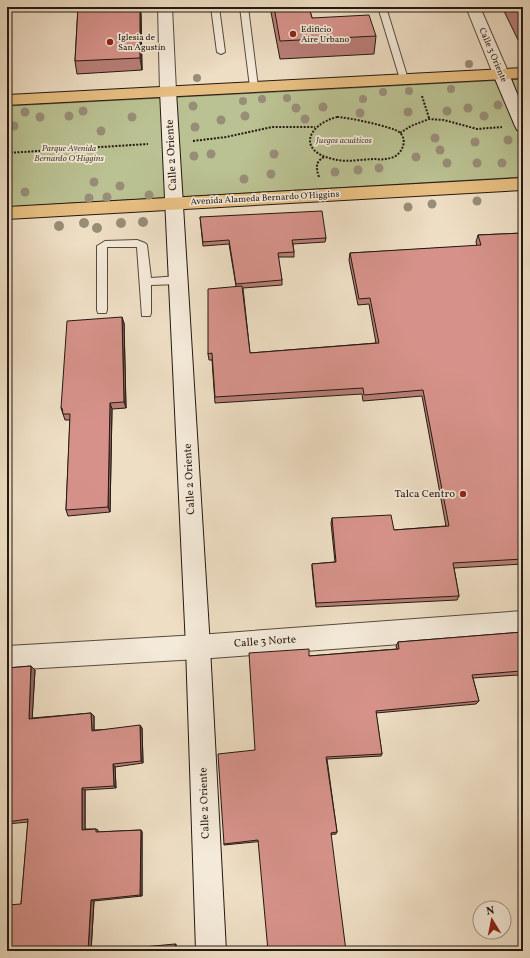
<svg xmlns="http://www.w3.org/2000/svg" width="530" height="958" viewBox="0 0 530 958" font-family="Vollkorn,serif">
<rect width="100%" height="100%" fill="#eedec4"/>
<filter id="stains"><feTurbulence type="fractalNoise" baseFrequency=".005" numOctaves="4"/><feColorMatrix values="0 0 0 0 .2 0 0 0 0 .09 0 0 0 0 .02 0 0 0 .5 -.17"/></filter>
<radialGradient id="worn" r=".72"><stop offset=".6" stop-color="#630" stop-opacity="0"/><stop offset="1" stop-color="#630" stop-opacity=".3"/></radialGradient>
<!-- green -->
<polygon fill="#bac192" stroke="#6f6d52" points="523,79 523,177 7,207 7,106"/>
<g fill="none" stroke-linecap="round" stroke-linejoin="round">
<!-- lane casing -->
<g stroke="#564a3e" stroke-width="2">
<g id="lane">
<polygon points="211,7 219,7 225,52 221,54 217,52"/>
<polygon points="240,7 248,7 258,87 254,89 250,87"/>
<polygon points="378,7 386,7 408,79 407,81 401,81 400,79"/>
<polygon points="137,240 145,243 147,245 151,278 179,276 184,280 179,284 151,285 151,313 150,316 142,316 137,247 107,247 107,310 106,313 98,313 97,310 97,246 105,241"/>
</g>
</g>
<!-- street casing -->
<g stroke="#564a3e" stroke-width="2">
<g id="street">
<polygon points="158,7 172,7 176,91 173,94 163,94 160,91"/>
<polygon points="466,7 480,7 509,74 506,77 496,77 493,74"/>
<polygon points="523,611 523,635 198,659 7,670 7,646 198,635"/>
</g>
</g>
<!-- secondary casing -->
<g stroke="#241912" stroke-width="2">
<g id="secondary">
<polygon points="501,69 506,71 509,74 523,108 523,131 517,130 515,126 493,74 496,71"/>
<polygon points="168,86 173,88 176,91 210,647 226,951 196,951 186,647 160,91 163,88"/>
</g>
</g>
<!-- primary casing -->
<g stroke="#241912" stroke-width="2">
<g id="primary">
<polygon points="523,68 523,78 7,105 7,95"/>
<polygon points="523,178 523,190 7,219 7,207"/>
</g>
</g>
<!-- path -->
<g stroke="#241912" stroke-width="2" stroke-dasharray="2 1.5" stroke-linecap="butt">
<polyline points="422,96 429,118"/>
<path d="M337,117c10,0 56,10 62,15 9,7 4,20 -5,25 -6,2 -12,3 -18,2 -14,0 -30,4 -43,0 -36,-8 -26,-34 4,-42z"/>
<polyline points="400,133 411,126 429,119 444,120 477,129 502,127"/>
<polyline points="193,141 226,137 272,127 315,127"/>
<polyline points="7,153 148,144"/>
<path d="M319,177c-3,-9 -4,-15 5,-20"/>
</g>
<!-- lane -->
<use href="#lane" fill="#f4ead9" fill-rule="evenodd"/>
<!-- street -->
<use href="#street" fill="#f4ead9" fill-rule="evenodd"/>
<!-- secondary -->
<use href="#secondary" fill="#f4ead9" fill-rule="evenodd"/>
<!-- primary -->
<use href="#primary" fill="#e7bf82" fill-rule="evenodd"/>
</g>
<!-- trees -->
<g fill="#988d77">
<circle cx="469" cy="64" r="4"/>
<circle cx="197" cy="78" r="4"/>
<circle cx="451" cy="89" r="4"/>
<circle cx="409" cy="91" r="4"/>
<circle cx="383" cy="92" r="4"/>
<circle cx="287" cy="98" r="4"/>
<circle cx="262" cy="99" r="4"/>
<circle cx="363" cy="99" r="4"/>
<circle cx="243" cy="101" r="4"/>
<circle cx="498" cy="105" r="4.5"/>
<circle cx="193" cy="106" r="4.5"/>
<circle cx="323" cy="107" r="4.5"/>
<circle cx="296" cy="108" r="4.5"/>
<circle cx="468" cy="108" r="4.5"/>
<circle cx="83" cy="111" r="4.5"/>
<circle cx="447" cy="111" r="4.5"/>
<circle cx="25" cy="112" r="4.5"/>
<circle cx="408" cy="112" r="4.5"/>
<circle cx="360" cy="113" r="4.5"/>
<circle cx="69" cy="116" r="4.5"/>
<circle cx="245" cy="116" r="4.5"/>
<circle cx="484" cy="116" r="4.5"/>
<circle cx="40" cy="117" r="4.5"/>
<circle cx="132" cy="117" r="4.5"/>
<circle cx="305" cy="119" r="4.5"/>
<circle cx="221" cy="120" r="4.5"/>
<circle cx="14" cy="126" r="4.5"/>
<circle cx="195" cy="127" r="4.5"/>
<circle cx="101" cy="131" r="4.5"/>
<circle cx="435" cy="138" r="4.5"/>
<circle cx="508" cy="140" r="4.5"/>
<circle cx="475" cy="142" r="4.5"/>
<circle cx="440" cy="150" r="4.5"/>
<circle cx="211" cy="154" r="4.5"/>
<circle cx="274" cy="154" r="4.5"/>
<circle cx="194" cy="156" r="4.5"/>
<circle cx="416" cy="157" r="4.5"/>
<circle cx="447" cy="163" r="4.5"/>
<circle cx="477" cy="163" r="4.5"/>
<circle cx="502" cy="163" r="4.5"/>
<circle cx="379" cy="168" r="4.5"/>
<circle cx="358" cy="170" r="4.5"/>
<circle cx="335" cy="172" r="4.5"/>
<circle cx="271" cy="174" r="4.5"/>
<circle cx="244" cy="179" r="4.5"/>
<circle cx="94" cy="182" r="4.5"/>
<circle cx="120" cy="186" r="4.5"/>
<circle cx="25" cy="192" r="4.5"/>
<circle cx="149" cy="195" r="4.5"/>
<circle cx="107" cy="197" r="4.5"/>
<circle cx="89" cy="198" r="4.5"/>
<circle cx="477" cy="201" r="4.5"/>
<circle cx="432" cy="204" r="4.5"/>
<circle cx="408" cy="207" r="4.5"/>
<circle cx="143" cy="222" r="5"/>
<circle cx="84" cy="223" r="5"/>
<circle cx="121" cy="223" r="5"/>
<circle cx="59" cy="226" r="5"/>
<circle cx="97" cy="228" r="5"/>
</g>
<!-- wall -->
<g fill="#b87e77" stroke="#241912">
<polygon points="78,7 140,7 141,15 142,70 77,74 75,61"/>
<polygon points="270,7 309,7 312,18 376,36 374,54 280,59"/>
<polygon points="502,7 523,7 523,46 521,46"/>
<polygon points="200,217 326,238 325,242 293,244 294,252 294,257 278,257 282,280 282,285 243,288 250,353 376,343 369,304 358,305 349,260 350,253 477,246 476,242 478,235 523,233 523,443 520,443 523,453 523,564 454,568 459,596 457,600 316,607 312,568 312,564 335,562 331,523 332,518 394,530 446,526 422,396 363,401 362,394 215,403 212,360 209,360 208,354 236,286 229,244 203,246"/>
<polygon points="124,323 126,408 112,409 110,512 68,516 66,510 70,420 65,420 61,408"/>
<polygon points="523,632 523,694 518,675 473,678 479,701 476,704 376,713 382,754 381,756 327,759 337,832 336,834 224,845 224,844 255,750 309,656 397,649 396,646 398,642"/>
<polygon points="31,666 35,670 32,718 91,713 94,716 94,730 142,728 143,763 115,767 116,788 85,790 85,829 96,829 98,830 98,832 141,830 142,832 142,896 94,901 91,951 9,951 21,904 28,822 7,824 7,668"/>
</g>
<!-- shaded-wall -->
<g fill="#966661" stroke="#241912">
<polygon points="140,7 141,15 142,70 140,58"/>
<polygon points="122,317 124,323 126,408 124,402"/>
<polygon points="110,403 112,409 110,512 108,507"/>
<polygon points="31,666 35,670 32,722 29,719"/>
<polygon points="91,713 94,716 94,734 92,731"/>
<polygon points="140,725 142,728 143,763 141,761"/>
<polygon points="113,764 115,767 116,788 114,786"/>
<polygon points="82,788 85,790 85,831 82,830"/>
<polygon points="141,830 142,832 142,896 140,895"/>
<polygon points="91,900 94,901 91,951 88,951"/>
<polygon points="175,944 176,944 177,951 175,951"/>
</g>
<!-- building -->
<g fill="#d6928a" stroke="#241912">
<polygon points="78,7 140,7 140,58 75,61"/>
<polygon points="274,7 309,7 312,18 369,15 376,36 280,41"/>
<polygon points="517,7 523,7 523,19"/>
<polygon points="322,211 326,238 292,240 294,252 278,253 282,280 236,284 229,240 203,242 200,217"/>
<polygon points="523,233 523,437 519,438 523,453 523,559 453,563 459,596 316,603 312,564 336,562 332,518 391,515 394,530 449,526 423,390 364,395 363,388 215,397 212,353 208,354 208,289 242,286 250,353 379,343 370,298 359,299 350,253 481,245 478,235"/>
<polygon points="122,317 124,402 110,403 108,507 66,510 70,414 63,414 62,408 61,408 67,321"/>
<polygon points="523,632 523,679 521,671 472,675 479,701 376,711 382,754 326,757 337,832 331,833 346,951 268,951 258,840 224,844 218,754 255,750 249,653 309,649 309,656 399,649 398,642"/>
<polygon points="31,666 29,719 91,713 92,731 140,725 141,761 113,764 114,786 82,788 82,830 96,829 96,832 141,830 140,895 91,900 88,951 9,951 9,950 7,950 7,905 21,904 28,819 7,822 7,668"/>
<polygon points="175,944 175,951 101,951"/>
</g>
<!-- markers -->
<g fill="#8f2418" stroke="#f4ead9" stroke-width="1.5">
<circle cx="293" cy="34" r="4"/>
<circle cx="110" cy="42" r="4"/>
<circle cx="463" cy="494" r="4"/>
</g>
<g text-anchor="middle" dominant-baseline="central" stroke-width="3.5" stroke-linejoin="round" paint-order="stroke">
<!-- far-poi labels -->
<g font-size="9" fill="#241912" stroke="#f4ead9" text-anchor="start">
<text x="301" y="29">Edificio<tspan x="301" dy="10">Aire Urbano</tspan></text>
<text x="118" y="37">Iglesia de<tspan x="118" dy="10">San Agustín</tspan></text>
</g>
<!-- far-street labels -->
<g font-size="9" fill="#241912" stroke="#f4ead9">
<text transform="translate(493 55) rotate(67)">Calle 3 Oriente</text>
<text transform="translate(265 198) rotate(-3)">Avenida Alameda Bernardo O'Higgins</text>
</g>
<!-- far-park labels -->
<g font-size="9" font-style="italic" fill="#514b38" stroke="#f4ead9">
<text x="344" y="140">Juegos acuáticos</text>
<text x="69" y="148">Parque Avenida<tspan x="69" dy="10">Bernardo O'Higgins</tspan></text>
</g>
<!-- street labels -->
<g font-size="11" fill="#241912" stroke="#f4ead9">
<text transform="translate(172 155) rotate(-93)">Calle 2 Oriente</text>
<text transform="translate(190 479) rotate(-93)">Calle 2 Oriente</text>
<text transform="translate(265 642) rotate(-4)">Calle 3 Norte</text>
<text transform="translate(205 803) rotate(-92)">Calle 2 Oriente</text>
</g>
<!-- poi labels -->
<g font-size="11" fill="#241912" stroke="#f4ead9" text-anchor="end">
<text x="455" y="494">Talca Centro</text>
</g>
</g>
<!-- margin -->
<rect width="530" height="958" fill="none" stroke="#eedec4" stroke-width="24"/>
<rect x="8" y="8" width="514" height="942" fill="none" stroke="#241912" stroke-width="2"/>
<rect x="12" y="12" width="506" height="934" fill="none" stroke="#241912"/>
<!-- north arrow -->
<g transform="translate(492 920) rotate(350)"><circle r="19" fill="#f4ead9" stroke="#a19689"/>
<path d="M0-3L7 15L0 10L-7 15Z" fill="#8f2418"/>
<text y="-6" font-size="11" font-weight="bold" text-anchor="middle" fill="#241912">N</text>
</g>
<rect width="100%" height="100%" filter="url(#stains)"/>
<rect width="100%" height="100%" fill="url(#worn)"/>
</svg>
